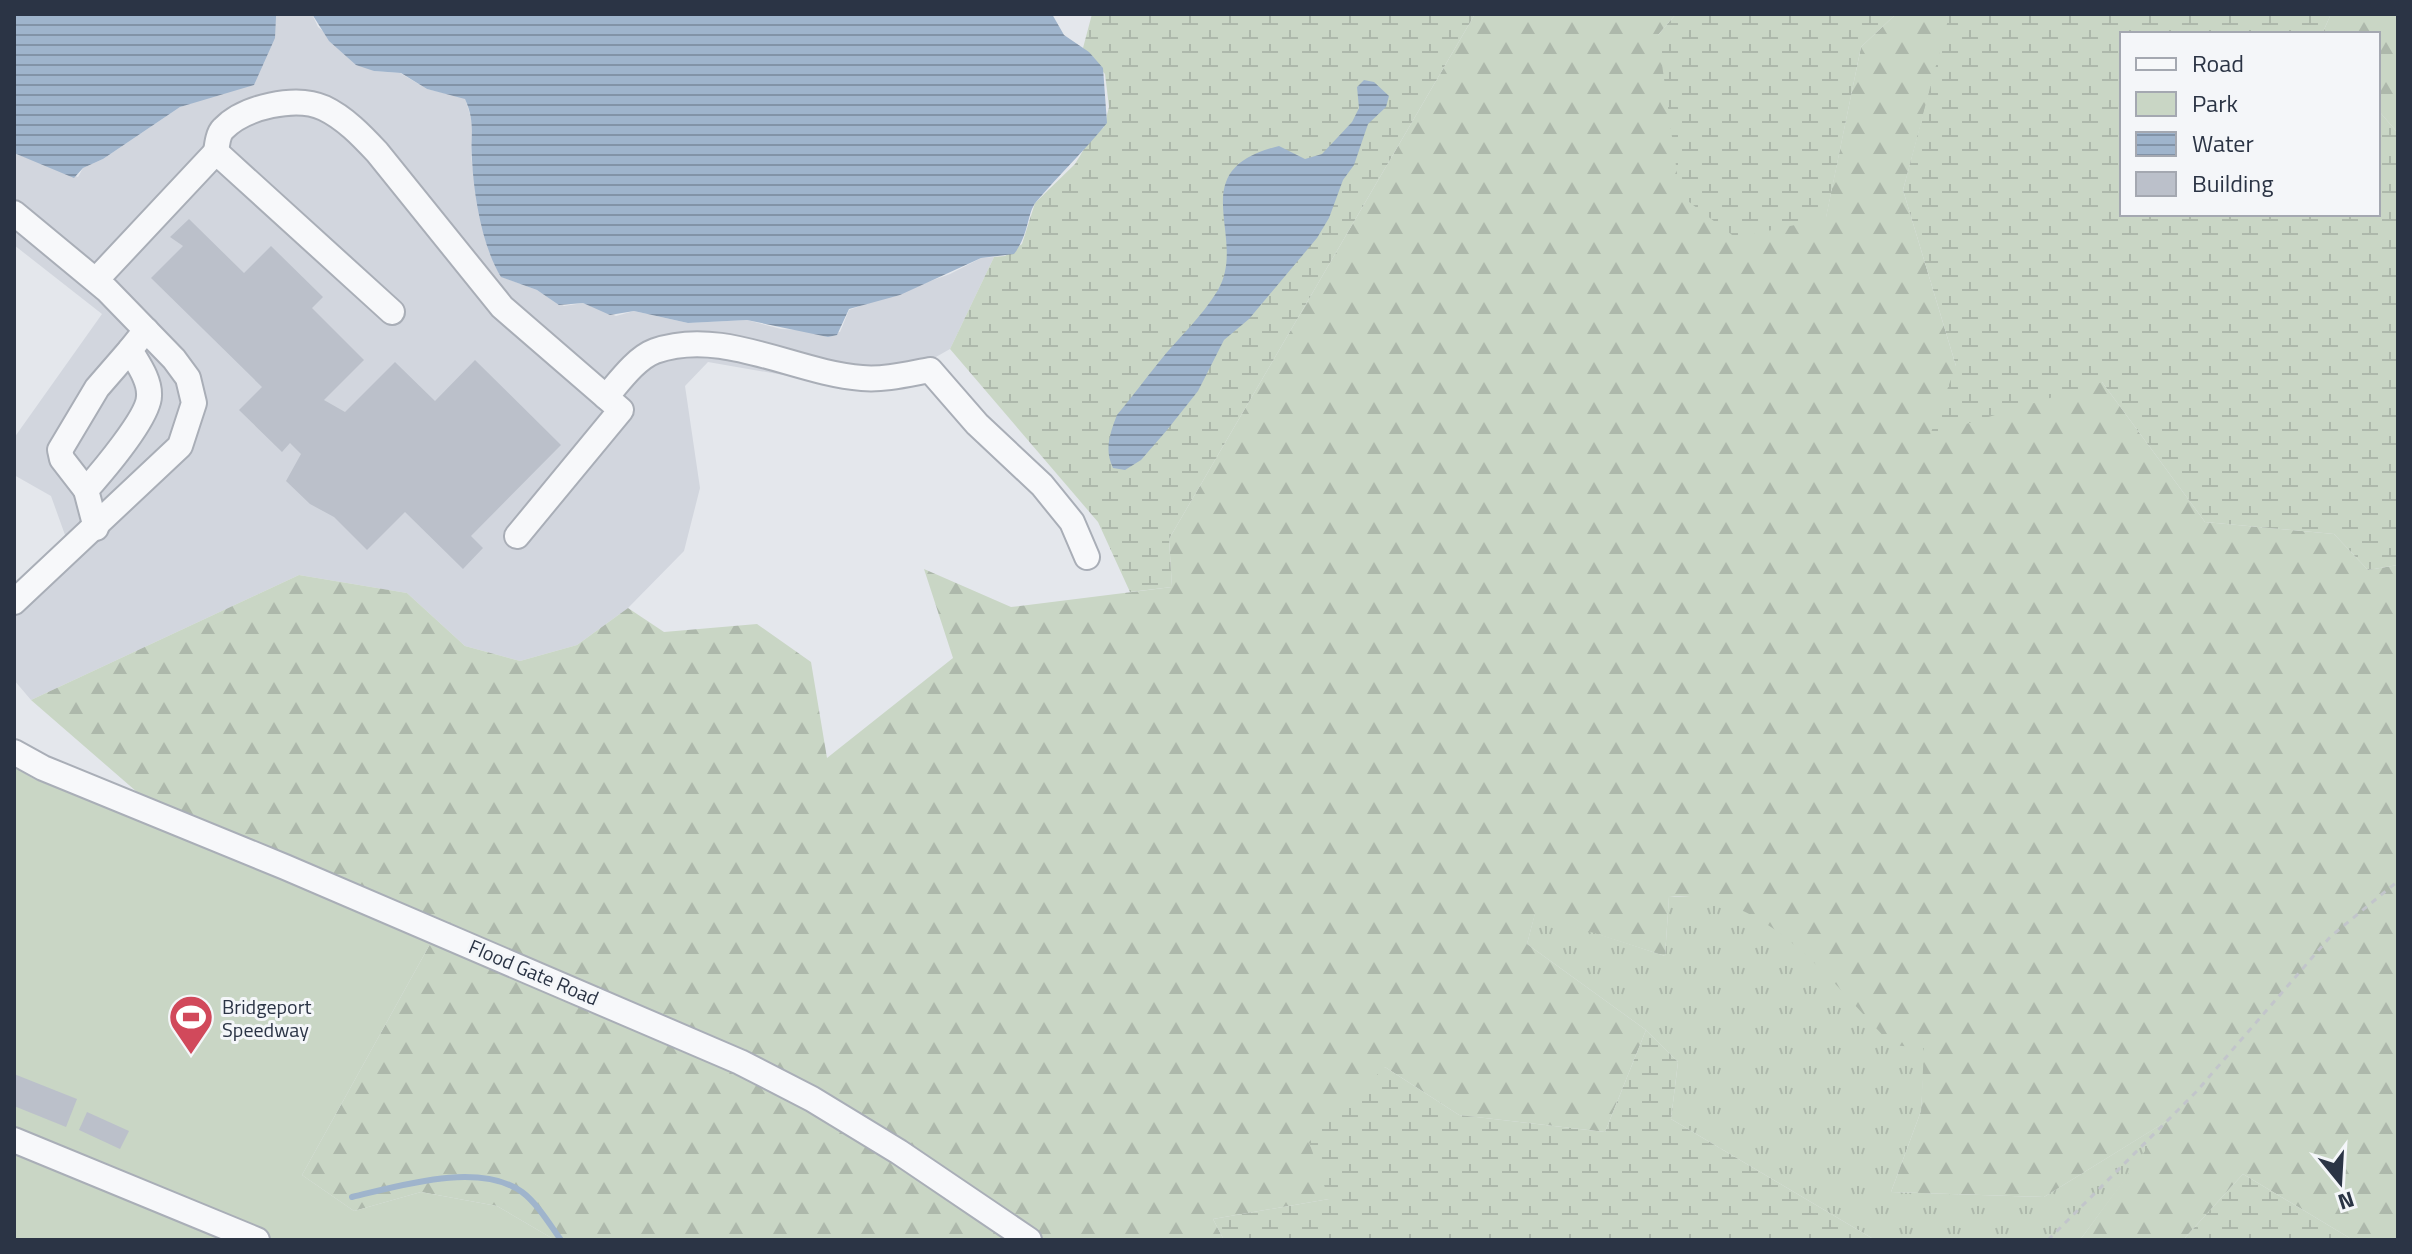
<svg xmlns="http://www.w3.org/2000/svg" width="2412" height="1254" viewBox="0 0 2412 1254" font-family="'Titillium Web',sans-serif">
<defs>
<pattern id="grass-tufts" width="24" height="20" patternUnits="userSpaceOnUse" patternTransform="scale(2)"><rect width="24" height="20" fill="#c9d6c5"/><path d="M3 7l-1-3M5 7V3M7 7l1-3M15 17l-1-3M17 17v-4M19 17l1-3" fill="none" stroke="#adb8ab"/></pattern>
<pattern id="forest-firs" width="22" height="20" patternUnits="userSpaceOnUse" patternTransform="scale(2)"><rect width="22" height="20" fill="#c9d6c5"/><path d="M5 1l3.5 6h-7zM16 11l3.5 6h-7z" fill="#adb8ab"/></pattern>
<pattern id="wetland-marsh" width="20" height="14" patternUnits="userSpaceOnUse" patternTransform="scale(2)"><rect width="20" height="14" fill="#c9d6c5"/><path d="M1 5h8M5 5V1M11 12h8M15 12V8" fill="none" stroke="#adb8ab"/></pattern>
<pattern id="water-rules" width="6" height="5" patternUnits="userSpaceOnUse" patternTransform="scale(2)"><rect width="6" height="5" fill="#9fb4cc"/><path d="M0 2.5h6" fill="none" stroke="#8293a7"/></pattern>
</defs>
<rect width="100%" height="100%" fill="#e4e7ec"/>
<!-- built -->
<polygon fill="#d2d6de" points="276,14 312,14 318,27 374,71 400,73 427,89 465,98 474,128 471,155 476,194 496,267 502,277 537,290 564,306 583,303 616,316 634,311 688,323 747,320 781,329 840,332 849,310 950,274 981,258 994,257 950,349 876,391 708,362 685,386 700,488 684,551 628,608 577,645 520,661 465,646 407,593 299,575 31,700 14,680 14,592 69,546 51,496 14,475 14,438 102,314 14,245 14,153 78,177 83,168 103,159 180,107 200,100"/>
<!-- grass -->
<polygon fill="url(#grass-tufts)" points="1669,897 1711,897 1762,917 1925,1048 1921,1111 1891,1192 2044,1197 2170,1119 2080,1240 1875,1240 1671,1119 1678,1062 1646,1030 1527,944 1535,913 1665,956"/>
<!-- forest -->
<g fill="url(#forest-firs)">
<path d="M1475,14h201l-18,21 168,182 35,-170 35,-33h49l4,6 -46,170 53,176 146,16 103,140 129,12 34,36 30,-5v675h-45l-110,-66 -60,66h-103l87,-119 -123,76 -153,-5 30,-81 3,-63 -32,-3c-62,-64 -125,-155 -223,-148l-4,59 -130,-42 -8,30 119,86 -41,102 -146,-17 -74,-48 -56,132 -116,20 11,21h-669l-58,-34 -76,-14 -67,19 -52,-36 132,-238 -297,-145 -106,-92 268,-125 108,18 58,53 55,15 57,-16 51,-37 36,24 93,-8 54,38 16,96 126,-100 -29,-89 87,38 161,-20 -3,-48z"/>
<polygon points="2331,14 2398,14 2398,282 2397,132 2378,110 2378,34 2322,34"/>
</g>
<!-- wetland -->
<g fill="url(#wetland-marsh)">
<polygon points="1092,14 1475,14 1169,539 1172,587 1130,592 1098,522 950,349 994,257 1005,256 1022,244 1035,203 1075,164 1090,139 1104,127 1109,107 1105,74 1083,48"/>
<polygon points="1676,14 1896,14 1861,47 1826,218 1736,238 1680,195 1658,35"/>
<polygon points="1945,14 2331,14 2322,34 2122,34 2122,214 2378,214 2378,110 2397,132 2398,565 2368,570 2334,534 2205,522 2102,382 1930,435 1956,366 1903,190 1948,20"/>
<polygon points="1646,1030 1678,1062 1671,1119 1875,1240 1224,1240 1213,1219 1329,1199 1309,1142 1385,1067 1459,1115 1605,1132"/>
<polygon points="2243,1174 2353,1240 2183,1240"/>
</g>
<!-- green -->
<polygon fill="#c9d6c5" points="14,767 34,779 434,937 302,1175 354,1211 421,1192 497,1206 555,1240 14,1240"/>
<!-- water -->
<g fill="url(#water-rules)">
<polygon points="14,14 276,14 276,17 275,38 254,85 180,107 103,159 83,168 74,178 14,153"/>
<path d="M312,14h740l12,21 25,17 14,16 4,55c-22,27 -48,52 -71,79 -9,11 -7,33 -22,52l-33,4 -81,37 -51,14 -12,26 -9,2 -81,-17 -59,3 -54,-12 -24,4 -27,-12 -24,2 -22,-15 -36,-13c-19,-31 -27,-81 -29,-117 -2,-24 4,-36 -7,-61l-38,-10 -26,-16 -27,-2 -18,-6 -27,-24z"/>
<path d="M1364,80l10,2 15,14 -3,11 -18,17 -14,41 -11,15 -14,38 -12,20 -68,81 -25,21 -26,51 -31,39 -26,30 -16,10 -12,-2c-9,-18 -3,-35 4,-53 15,-18 28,-36 42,-53 19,-24 43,-45 59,-72 31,-54 -38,-120 61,-144l26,13 17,-5 30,-32 7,-14 -2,-21z"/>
</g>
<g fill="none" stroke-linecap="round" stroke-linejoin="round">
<!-- stream -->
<path stroke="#9fb4cc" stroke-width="6" d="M352,1197c47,-11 127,-36 170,-5 15,11 28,33 39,48"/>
</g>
<!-- building -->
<g fill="#bbc0ca">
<polygon points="189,219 244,273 271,246 323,297 312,308 364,360 324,400 345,412 395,362 435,401 475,360 561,445 471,536 483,548 463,569 405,512 367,550 334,517 310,504 286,481 301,454 290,443 282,452 239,410 262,387 151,278 183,246 170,237"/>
<polygon points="14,1074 77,1099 66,1127 14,1106"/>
<polygon points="87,1112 129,1131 120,1149 79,1130"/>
</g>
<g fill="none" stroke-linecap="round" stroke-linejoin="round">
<!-- minor casing -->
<g stroke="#a9aeb7" stroke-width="28">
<g id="minor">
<path d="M216,152c1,-7 2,-18 7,-23 21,-22 73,-34 101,-21 21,10 38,28 53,44l125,155 119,103 -104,126"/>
<polyline points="14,213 107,290 174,359 188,378 194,403 180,446 14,602"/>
<polyline points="96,280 216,152 392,312"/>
<path d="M606,397c13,-15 30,-39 49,-46 67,-24 140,22 207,27 22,2 46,-4 68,-8l47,54 65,61 30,37 15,35"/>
<polyline points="86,490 62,459 60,450 97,388 130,350"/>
<path d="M96,528l-10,-38c15,-17 63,-73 63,-94 1,-16 -11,-32 -19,-46l16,-20"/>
<polyline points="14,752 43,768 285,867 740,1062 812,1099 899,1152 1029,1240"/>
<polyline points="14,1140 257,1240"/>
</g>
</g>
<!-- path -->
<polyline stroke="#c2c5cb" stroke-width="3" stroke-dasharray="6 6" stroke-linecap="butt" points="2048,1240 2196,1092 2330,937 2398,881"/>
<!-- minor -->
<use href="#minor" stroke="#f7f8fa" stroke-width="24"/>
</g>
<!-- icons -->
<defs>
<g id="stadium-pin" transform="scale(2.3)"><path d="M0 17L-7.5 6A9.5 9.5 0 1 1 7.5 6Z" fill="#d1495b" stroke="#f4f6f9"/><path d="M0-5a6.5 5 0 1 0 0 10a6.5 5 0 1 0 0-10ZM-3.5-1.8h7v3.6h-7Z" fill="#fff"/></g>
</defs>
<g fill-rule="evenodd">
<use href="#stadium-pin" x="191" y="1017"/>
</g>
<g text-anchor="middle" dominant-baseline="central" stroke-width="6" stroke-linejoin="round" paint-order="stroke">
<!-- street labels -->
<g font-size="20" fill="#2b3445" stroke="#f4f6f9">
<text transform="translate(534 972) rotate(23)">Flood Gate Road</text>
</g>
<!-- poi labels -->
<g font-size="20" fill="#2b3445" stroke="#f4f6f9" text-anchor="start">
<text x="222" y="1006">Bridgeport<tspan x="222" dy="23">Speedway</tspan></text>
</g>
</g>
<!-- border -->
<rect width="2412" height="1254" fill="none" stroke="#2b3445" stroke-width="32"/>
<!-- legend -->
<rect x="2120" y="32" width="260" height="184" fill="#f4f6f9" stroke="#a4a8b1" stroke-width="2"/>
<rect x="2136" y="58" width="40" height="12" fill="#f7f8fa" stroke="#a4a8b1" stroke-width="2"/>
<text x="2192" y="72" font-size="24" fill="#2b3445">Road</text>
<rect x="2136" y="92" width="40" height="24" fill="#c9d6c5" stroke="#a4a8b1" stroke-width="2"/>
<text x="2192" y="112" font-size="24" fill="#2b3445">Park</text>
<rect x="2136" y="132" width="40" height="24" fill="url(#water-rules)" stroke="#a4a8b1" stroke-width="2"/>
<text x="2192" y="152" font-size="24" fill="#2b3445">Water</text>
<rect x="2136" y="172" width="40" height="24" fill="#bbc0ca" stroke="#a4a8b1" stroke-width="2"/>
<text x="2192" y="192" font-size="24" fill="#2b3445">Building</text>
<!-- north arrow -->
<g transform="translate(2340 1182) rotate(162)" stroke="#f4f6f9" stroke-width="6" paint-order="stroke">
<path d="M0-6L14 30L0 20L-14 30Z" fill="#2b3445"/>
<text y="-12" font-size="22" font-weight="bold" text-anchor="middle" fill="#2b3445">N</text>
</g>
</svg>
